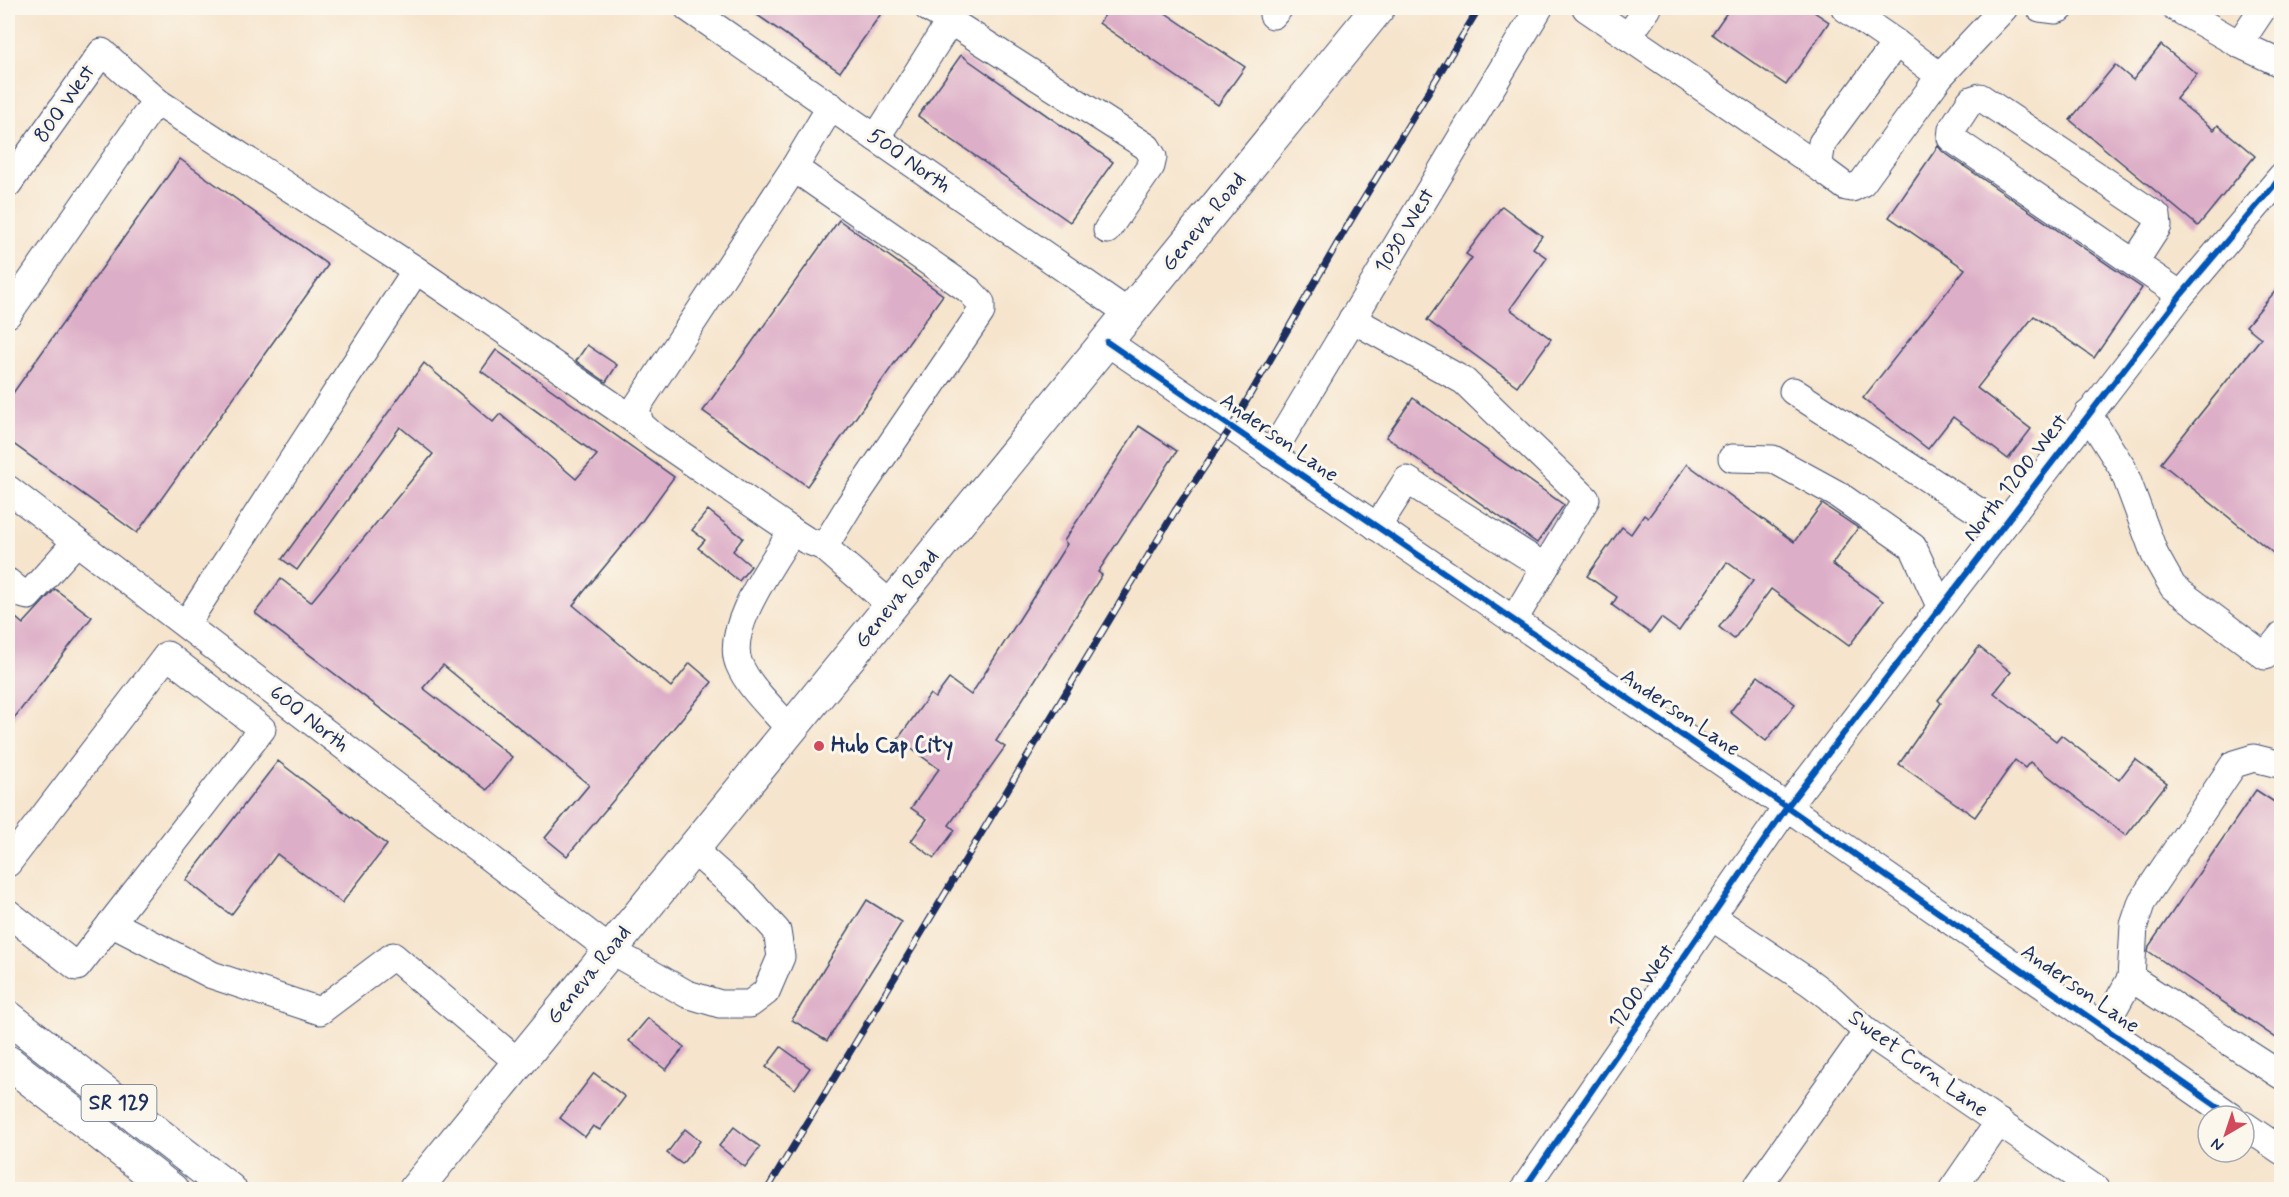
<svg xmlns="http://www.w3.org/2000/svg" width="2289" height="1197" viewBox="0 0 2289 1197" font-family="Mynerve,sans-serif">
<rect width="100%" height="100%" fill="#fbf7ec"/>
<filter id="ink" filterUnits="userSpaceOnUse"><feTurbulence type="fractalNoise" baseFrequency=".0167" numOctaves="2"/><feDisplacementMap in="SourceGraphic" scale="12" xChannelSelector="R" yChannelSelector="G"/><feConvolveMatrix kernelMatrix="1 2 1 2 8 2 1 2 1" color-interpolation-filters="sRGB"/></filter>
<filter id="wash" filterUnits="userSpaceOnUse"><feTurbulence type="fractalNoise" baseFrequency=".008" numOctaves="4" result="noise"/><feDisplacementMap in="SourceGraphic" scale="24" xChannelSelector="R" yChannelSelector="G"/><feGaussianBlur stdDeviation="1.35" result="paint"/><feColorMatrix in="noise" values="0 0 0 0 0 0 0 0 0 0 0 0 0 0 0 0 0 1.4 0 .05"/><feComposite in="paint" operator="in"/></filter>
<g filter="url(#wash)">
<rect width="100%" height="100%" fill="#f6e4cc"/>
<g id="blocks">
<!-- building -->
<g fill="#ddaec7">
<polygon points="747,8 885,8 840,72"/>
<polygon points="1110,8 1158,8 1245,67 1218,105 1099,23"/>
<polygon points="1730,8 1808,8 1829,22 1786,85 1712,34"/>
<polygon points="2161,45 2197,74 2176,99 2214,130 2218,125 2255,156 2198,226 2070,120 2115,65 2133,80"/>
<polygon points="961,55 1113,162 1070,222 918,116"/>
<polygon points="1938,146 1942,151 2142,288 2094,358 2034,316 1977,388 2031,429 2008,459 1953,417 1928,449 1863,398 1965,269 1889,217"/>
<polygon points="180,159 328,265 137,533 8,440 8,400"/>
<polygon points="1502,206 1542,236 1533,248 1547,258 1510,309 1551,339 1517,386 1427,320 1472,258 1466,254"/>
<polygon points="839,220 943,295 807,486 703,411"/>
<polygon points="2282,283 2282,560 2161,463 2261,338 2246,326"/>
<polygon points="587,345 617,365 606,382 576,361"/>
<polygon points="496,350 674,477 642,521 573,605 671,687 690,663 712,682 567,856 545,838 589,785 443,665 423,688 512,757 487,790 255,613 281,579 311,602 433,454 400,427 297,570 282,559 424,363 493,422 500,414 576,479 597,455 481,371"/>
<polygon points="1413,398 1564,505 1537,543 1386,437"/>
<polygon points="1139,426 1177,451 1098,572 1102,575 996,741 1005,747 949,825 955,830 934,858 911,841 927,819 911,808 939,769 898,739 930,694 935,698 949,679 971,695 1067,544 1064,541"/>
<polygon points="1687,464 1794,542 1822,504 1858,528 1832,564 1883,601 1849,646 1771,589 1734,639 1719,627 1753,581 1727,562 1679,631 1661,618 1650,633 1612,605 1617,597 1587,576 1622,527 1631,534 1644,515 1648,518"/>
<polygon points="708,510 743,538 733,551 751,566 739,581 698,548 705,540 692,530"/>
<polygon points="55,589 92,617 8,726 8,628 16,618 23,624"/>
<polygon points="1979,647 2011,672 1994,693 2056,741 2061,735 2119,780 2135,759 2167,783 2126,836 2030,762 2025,768 2015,760 1975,817 1899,764 1941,703 1938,700"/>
<polygon points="1758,676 1795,704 1766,741 1730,712"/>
<polygon points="278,761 387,845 342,903 277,854 231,915 186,880"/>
<polygon points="2256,790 2282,807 2282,1042 2148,951 2149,946"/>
<polygon points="867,900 902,922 827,1041 792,1020"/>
<polygon points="648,1018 684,1047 666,1070 629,1041"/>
<polygon points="781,1047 810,1068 795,1089 766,1067"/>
<polygon points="594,1073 625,1097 600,1130 593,1126 585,1137 560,1118"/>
<polygon points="734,1127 760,1147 745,1167 719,1146"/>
<polygon points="685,1129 700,1141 682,1164 667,1153"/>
</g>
</g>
</g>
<g filter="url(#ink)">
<use href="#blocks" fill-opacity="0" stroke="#3c4a6e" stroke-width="1.5"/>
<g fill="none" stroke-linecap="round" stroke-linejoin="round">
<!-- minor casing -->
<g stroke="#3c4a6e" stroke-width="29">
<g id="minor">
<polyline points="688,8 1130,314"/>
<polyline points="1586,8 1823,170"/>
<polyline points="1845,8 1896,43"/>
<polyline points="2040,8 2056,10 2061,8"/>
<polyline points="2176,8 2239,44 2282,64"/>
<polyline points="1273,15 1279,8"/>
<polyline points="950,21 1147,147 1153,157 1151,166 1107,230"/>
<polyline points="1628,37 1648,8"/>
<polyline points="2239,44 2263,8"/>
<polyline points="1940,76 1896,43 1822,143 1819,162 1823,170 1846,187 1852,188 1862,183 1940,76 2004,8"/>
<polyline points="876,138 950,21 928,8"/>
<polyline points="8,184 102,52 159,103"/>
<polyline points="2134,263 2158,226 2157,216 1980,97 1971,100 1952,129 1951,138 2181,295"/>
<polyline points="416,270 640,424"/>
<polyline points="8,314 153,105 159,103 416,270 186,624"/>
<polyline points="1352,319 1464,381 1586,499 1513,621"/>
<polyline points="1107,342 1787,807 2231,1116"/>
<polyline points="1793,391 2001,526"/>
<polyline points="2088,414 2123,469 2155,555 2173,587 2265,656 2282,635"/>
<polyline points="1271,455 1539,8"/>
<polyline points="1732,458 1773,459 1837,494 1913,547 1940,606"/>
<polyline points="8,489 610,950 687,994 720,1004 750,1004 766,992 781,957 777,931 745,896 692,849"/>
<polyline points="1377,527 1407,480 1545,567"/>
<polyline points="792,531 651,434 640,424 636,408 794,168"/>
<polyline points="824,547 891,605"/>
<polyline points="8,582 24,595 28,596 76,542"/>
<path d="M790,729c-17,-20 -41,-41 -51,-65 -15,-36 35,-102 53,-133l14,9 18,7 25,-41 132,-194v-9l-12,-13 -175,-122 37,-62"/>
<polyline points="8,863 167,655 262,729 77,967 8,913"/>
<polyline points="1712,917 1809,982 1829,997 1867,1032 2097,1190"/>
<polyline points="111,923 212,975 320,1011 393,956 518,1062"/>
<polyline points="2131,978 2282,1076"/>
<polyline points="2103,1028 2131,978 2134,925 2142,901 2234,764 2254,758 2282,765"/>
<polyline points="2244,1125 2282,1151"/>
<polyline points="1531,1190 1526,1186 1787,807 2181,295 2282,176"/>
<polyline points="1755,1190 1867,1032"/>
<polyline points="1952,1190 1999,1122"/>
</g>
</g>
<!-- major casing -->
<g stroke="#3c4a6e" stroke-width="35">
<g id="major">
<polyline points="8,1017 230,1190"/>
<polyline points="8,1062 172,1190"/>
<polyline points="415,1190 1378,8"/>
</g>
</g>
<!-- minor -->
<use href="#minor" stroke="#fff" stroke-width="27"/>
<!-- major -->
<use href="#major" stroke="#fff" stroke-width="33"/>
<!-- rail casing -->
<g stroke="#1b2f5e" stroke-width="7">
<polyline id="rail" points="767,1190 1175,511 1232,426 1345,230 1479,8"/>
</g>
<!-- rail -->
<use href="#rail" stroke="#fbf7ec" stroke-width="4.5" stroke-dasharray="14" stroke-linecap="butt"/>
<!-- cycleway casing -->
<g stroke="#fbf7ec" stroke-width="10">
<g id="cycleway">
<polyline points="1107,342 1787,807 2231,1116"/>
<polyline points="1531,1190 1526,1186 1787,807 2181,295 2282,176"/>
</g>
</g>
<!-- cycleway -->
<use href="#cycleway" stroke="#0057b8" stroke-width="6"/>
</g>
</g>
<!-- markers -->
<circle fill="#d1495b" stroke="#fbf7ec" stroke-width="2" cx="819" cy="746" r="6"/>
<g text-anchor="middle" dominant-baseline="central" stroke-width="6" stroke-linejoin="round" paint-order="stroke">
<!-- shield labels -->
<rect fill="#fbf7ec" stroke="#5e6b89" stroke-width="1.5" x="81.5" y="1085" width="75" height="36" rx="4.5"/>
<g font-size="21" font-weight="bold" fill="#1b2f5e">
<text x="119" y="1103">SR 129</text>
</g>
<!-- street labels -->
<g font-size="22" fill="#1b2f5e" stroke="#fbf7ec">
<text transform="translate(65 104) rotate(-55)">800 West</text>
<text transform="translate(909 161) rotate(35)">500 North</text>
<text transform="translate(1204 222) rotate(-51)">Geneva Road</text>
<text transform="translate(1405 231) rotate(-59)">1030 West</text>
<text transform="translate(1279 438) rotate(35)">Anderson Lane</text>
<text transform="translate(2016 478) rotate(-52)">North 1200 West</text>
<text transform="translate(897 599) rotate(-51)">Geneva Road</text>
<text transform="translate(1680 713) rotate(34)">Anderson Lane</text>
<text transform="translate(309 719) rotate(38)">600 North</text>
<text transform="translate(589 975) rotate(-51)">Geneva Road</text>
<text transform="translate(1642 987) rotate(-55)">1200 West</text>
<text transform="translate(2080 989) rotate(35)">Anderson Lane</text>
<text transform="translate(1918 1064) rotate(36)">Sweet Corn Lane</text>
</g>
<!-- poi labels -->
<g font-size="22" font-weight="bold" fill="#1b2f5e" stroke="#fbf7ec" text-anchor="start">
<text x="831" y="746">Hub Cap City</text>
</g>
</g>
<!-- margin -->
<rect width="2289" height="1197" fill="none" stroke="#fbf7ec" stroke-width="30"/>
<!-- north arrow -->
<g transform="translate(2226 1134) rotate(219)"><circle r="28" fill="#fbf7ec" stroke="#a1a7b3" stroke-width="1.5"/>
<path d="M0-4.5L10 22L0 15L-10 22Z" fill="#d1495b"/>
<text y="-9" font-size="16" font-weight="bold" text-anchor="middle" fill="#1b2f5e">N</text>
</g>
</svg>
